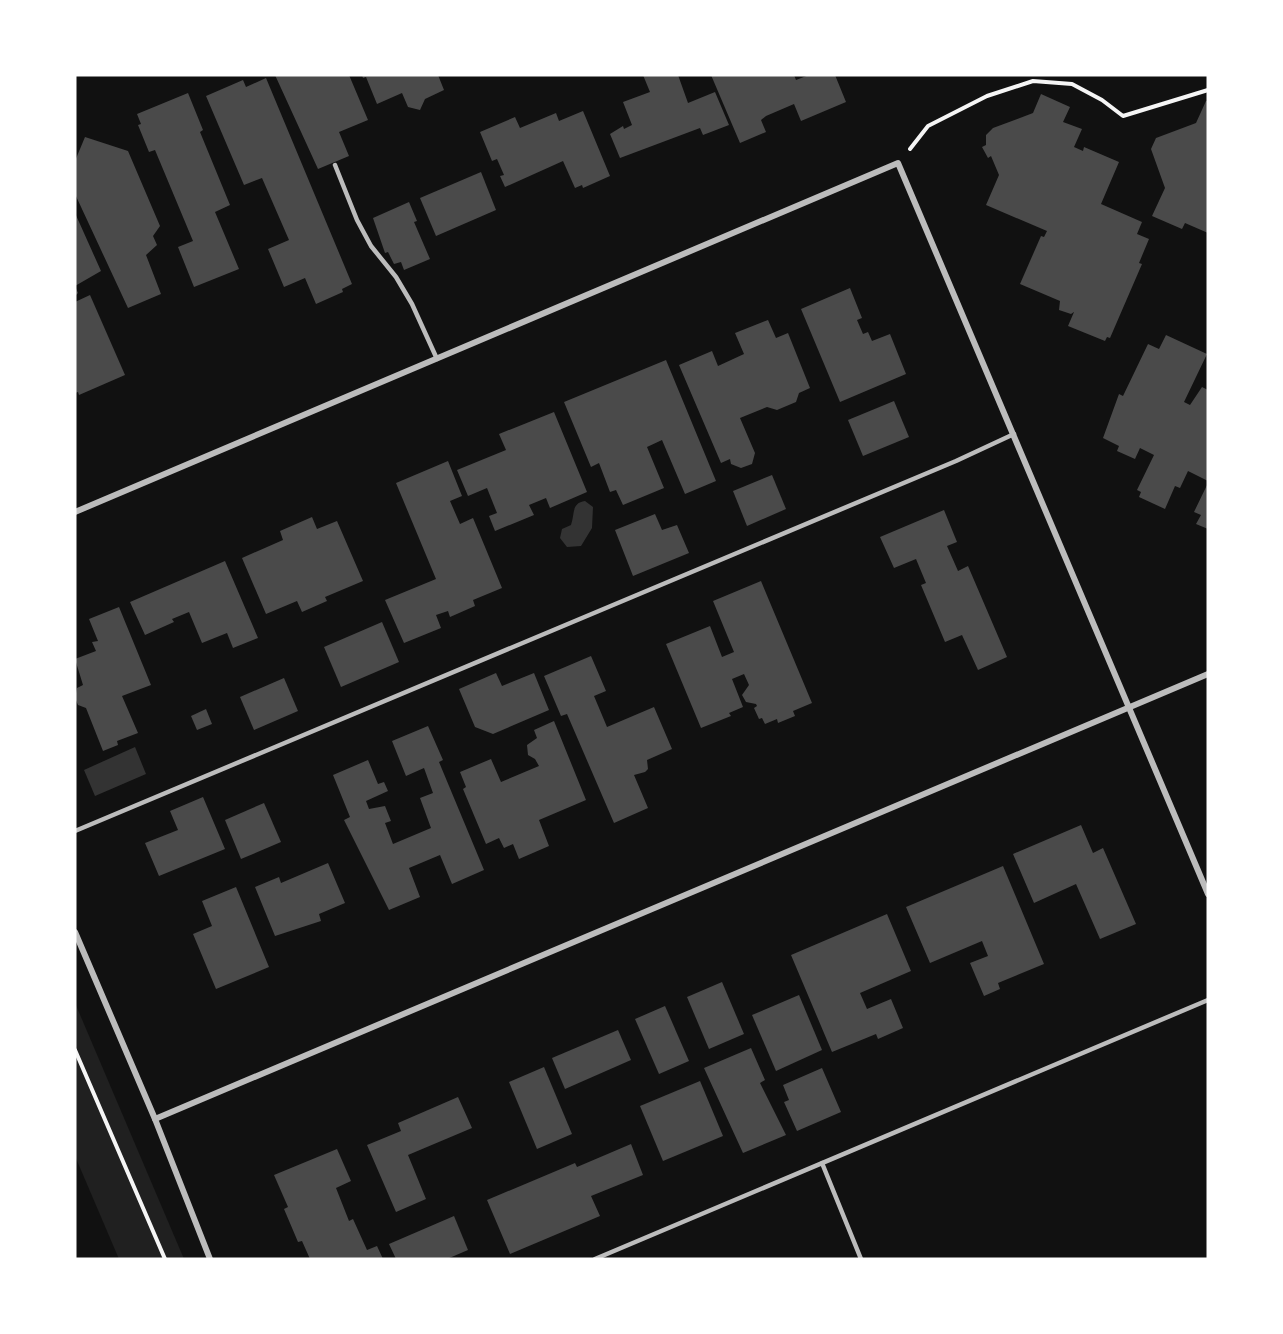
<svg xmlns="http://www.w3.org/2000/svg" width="1283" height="1334" viewBox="0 0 1283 1334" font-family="'Roboto Condensed',sans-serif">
<rect width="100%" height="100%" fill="#111"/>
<!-- green -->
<polygon fill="#202020" points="75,1003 184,1259 119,1259 75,1156"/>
<!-- water -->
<g fill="#333">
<path d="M585,501l8,6 -1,21 -11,18 -14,1 -7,-9 2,-9 9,-4c4,-11 0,-22 14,-24z"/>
<polygon points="135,747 146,774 95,796 84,770"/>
</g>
<!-- building -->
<g fill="#4a4a4a">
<polygon points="275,75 349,75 368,120 339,132 349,156 318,169"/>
<polygon points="362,75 438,75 444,90 425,99 420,110 408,107 402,93 377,104 366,77 363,78"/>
<polygon points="643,75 678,75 688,103 715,92 729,125 703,135 700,128 620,158 610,134 623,126 624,129 632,125 623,102 650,92"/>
<polygon points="711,75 794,75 796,80 809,75 835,75 846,102 801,121 794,104 766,116 761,120 766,132 740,143"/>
<polygon points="266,78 352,284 342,289 343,292 316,304 305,278 284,287 268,249 289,240 262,178 244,185 206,96 243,80 246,87"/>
<polygon points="188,93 203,130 200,132 230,205 215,212 239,269 194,287 178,247 193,241 155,150 149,152 138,125 141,124 137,114"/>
<polygon points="1041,94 1070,107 1063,122 1082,129 1074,147 1083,151 1084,147 1119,162 1101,204 1142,222 1137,234 1149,239 1139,263 1142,264 1110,338 1107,337 1105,341 1068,326 1074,312 1071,314 1059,310 1060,301 1020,284 1041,236 1044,237 1047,231 986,205 999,175 991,156 988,158 982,147 986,145 986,135 993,128 1033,113"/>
<polygon points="1206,101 1208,101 1208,233 1185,223 1182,229 1152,216 1165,188 1151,149 1156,138 1196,123"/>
<polygon points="583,111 610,176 583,188 582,185 575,188 563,161 505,187 500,176 504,175 497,159 492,161 480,132 515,117 520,128 556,113 559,121"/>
<polygon points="85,137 128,151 160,226 153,236 157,245 146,255 161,294 128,308 75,194 75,161"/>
<polygon points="481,172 496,210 436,236 420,198"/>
<polygon points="409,202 417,221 414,222 430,259 404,270 401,262 394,264 388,252 385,253 373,218"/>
<polygon points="75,213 101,271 75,286 78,293 75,296"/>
<polygon points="850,288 862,318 857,320 863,334 868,332 872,341 890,334 906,374 840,402 801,309"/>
<polygon points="90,295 125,375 79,395 78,392 75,393 75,302"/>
<polygon points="768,320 776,338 788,333 810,388 799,393 796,402 777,410 767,407 740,418 755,453 752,464 741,468 731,464 730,459 721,463 679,365 712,351 718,366 744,354 735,333"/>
<polygon points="1166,335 1207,354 1184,402 1190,405 1202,387 1208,390 1208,481 1188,471 1180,488 1175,486 1165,509 1139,497 1141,492 1137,490 1154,455 1140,448 1135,459 1117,451 1119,446 1103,438 1119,394 1123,396 1148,344 1159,349"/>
<polygon points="666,360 716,481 685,494 662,440 647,447 664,488 623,505 616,490 610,492 599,463 591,467 564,402"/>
<polygon points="894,401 909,437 863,456 848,420"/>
<polygon points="554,412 587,492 550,508 546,498 529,505 534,515 495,531 489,516 497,513 487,488 468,496 457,470 506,450 499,434"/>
<polygon points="448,461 462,496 450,501 460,524 473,518 502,588 473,600 475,606 450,617 448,611 436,615 441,628 404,643 385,600 436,579 396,483"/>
<polygon points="772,475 786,509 747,526 733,491"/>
<polygon points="1208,483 1208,529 1196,524 1201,515 1194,512"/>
<polygon points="944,510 957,542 947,546 958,571 968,566 1007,657 978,670 962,635 945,642 921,585 926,583 916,559 894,568 880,537"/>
<polygon points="655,514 662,530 677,525 689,553 633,576 615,530"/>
<polygon points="312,517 317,529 337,521 363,581 325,597 327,601 302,612 297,601 266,614 242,558 283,540 280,531"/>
<polygon points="225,561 258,638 233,648 227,633 202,643 189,612 172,619 174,622 145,635 130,602"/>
<polygon points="761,581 812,703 793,711 795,716 778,723 777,719 765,724 762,718 759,719 754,708 757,706 756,704 746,702 742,695 749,685 744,674 732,679 743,707 729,713 731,716 701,728 666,644 710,626 722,657 734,652 713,601"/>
<polygon points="119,607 151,685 122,696 138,733 117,741 118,745 103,751 86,708 78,705 75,698 77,688 83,685 75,659 96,651 92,642 98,641 89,619"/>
<polygon points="382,622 399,662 341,687 324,647"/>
<polygon points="591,656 606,691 594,696 607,727 654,707 672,749 647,760 648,769 645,772 634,775 648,808 614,823 567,714 561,716 544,676"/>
<polygon points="496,673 502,686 534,673 549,710 493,734 475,727 459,689"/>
<polygon points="284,678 298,711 254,730 240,697"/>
<polygon points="206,709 212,724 197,730 191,716"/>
<polygon points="554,721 586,800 539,820 549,846 519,859 513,844 504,848 499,838 486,844 463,789 466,787 460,772 491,759 501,782 539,766 535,759 528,755 527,745 537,738 534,730"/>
<polygon points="428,726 443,760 439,762 484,870 452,884 440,855 409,868 420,897 389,910 344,820 350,817 333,775 368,760 378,784 384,782 388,791 366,801 369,809 385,806 391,821 385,823 393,844 431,828 420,798 433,793 424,768 406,776 392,741"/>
<polygon points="203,797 225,849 159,876 145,843 178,830 170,811"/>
<polygon points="264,803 281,842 241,859 225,820"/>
<polygon points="1081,825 1093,853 1103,848 1136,924 1100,939 1076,884 1034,903 1013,854"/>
<polygon points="328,863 345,903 319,914 321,921 275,936 255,887 279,877 281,883"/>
<polygon points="1003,866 1044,964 998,983 1000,989 984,996 970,963 988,956 982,941 930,963 906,907"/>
<polygon points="236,887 269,967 216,989 193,934 212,926 202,901"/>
<polygon points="887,914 911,971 860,993 867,1009 891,999 903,1028 878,1039 876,1034 832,1052 791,955"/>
<polygon points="722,982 744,1034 709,1049 687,997"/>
<polygon points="799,995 822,1050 776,1071 752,1015"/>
<polygon points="665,1006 689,1061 659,1074 635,1019"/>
<polygon points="618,1030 631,1060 565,1089 552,1058"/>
<polygon points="751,1048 765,1080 760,1083 786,1135 743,1153 704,1068"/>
<polygon points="544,1067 572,1134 537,1149 509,1082"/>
<polygon points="822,1068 841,1112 797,1131 784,1102 789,1100 783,1085"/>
<polygon points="700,1081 723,1136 663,1161 640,1106"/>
<polygon points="458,1097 472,1128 408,1155 426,1199 396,1212 367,1145 401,1131 398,1123"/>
<polygon points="631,1144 643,1175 591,1196 600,1216 510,1254 487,1200 575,1163 577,1167"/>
<polygon points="337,1149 351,1181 336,1188 349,1221 353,1219 367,1250 377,1246 383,1259 310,1259 302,1241 298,1242 284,1209 288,1207 274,1175"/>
<polygon points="454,1216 468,1250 447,1259 396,1259 389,1244"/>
</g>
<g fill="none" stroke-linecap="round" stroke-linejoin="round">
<!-- path -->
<g stroke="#f5f5f5" stroke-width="4">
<polyline points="910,149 928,126 987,96 1033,81 1072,84 1102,100 1123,116 1208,90"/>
<polyline points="75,1050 165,1259"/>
</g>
<!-- service -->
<g stroke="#bcbcbc" stroke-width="4.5">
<polyline points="335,165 357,220 371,246 396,277 412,304 437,359"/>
<polyline points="75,831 956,461 1014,434"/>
<polyline points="822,1163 861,1259"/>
<polyline points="595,1259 1208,1000"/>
</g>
<!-- minor -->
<g stroke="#bcbcbc" stroke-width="6">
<polyline points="75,512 898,163 1208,894"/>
<polyline points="75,932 155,1119 210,1259"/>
<polyline points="155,1119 1208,674"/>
</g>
</g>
<!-- border -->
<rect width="1283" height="1334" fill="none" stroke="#ffffff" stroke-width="153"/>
</svg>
